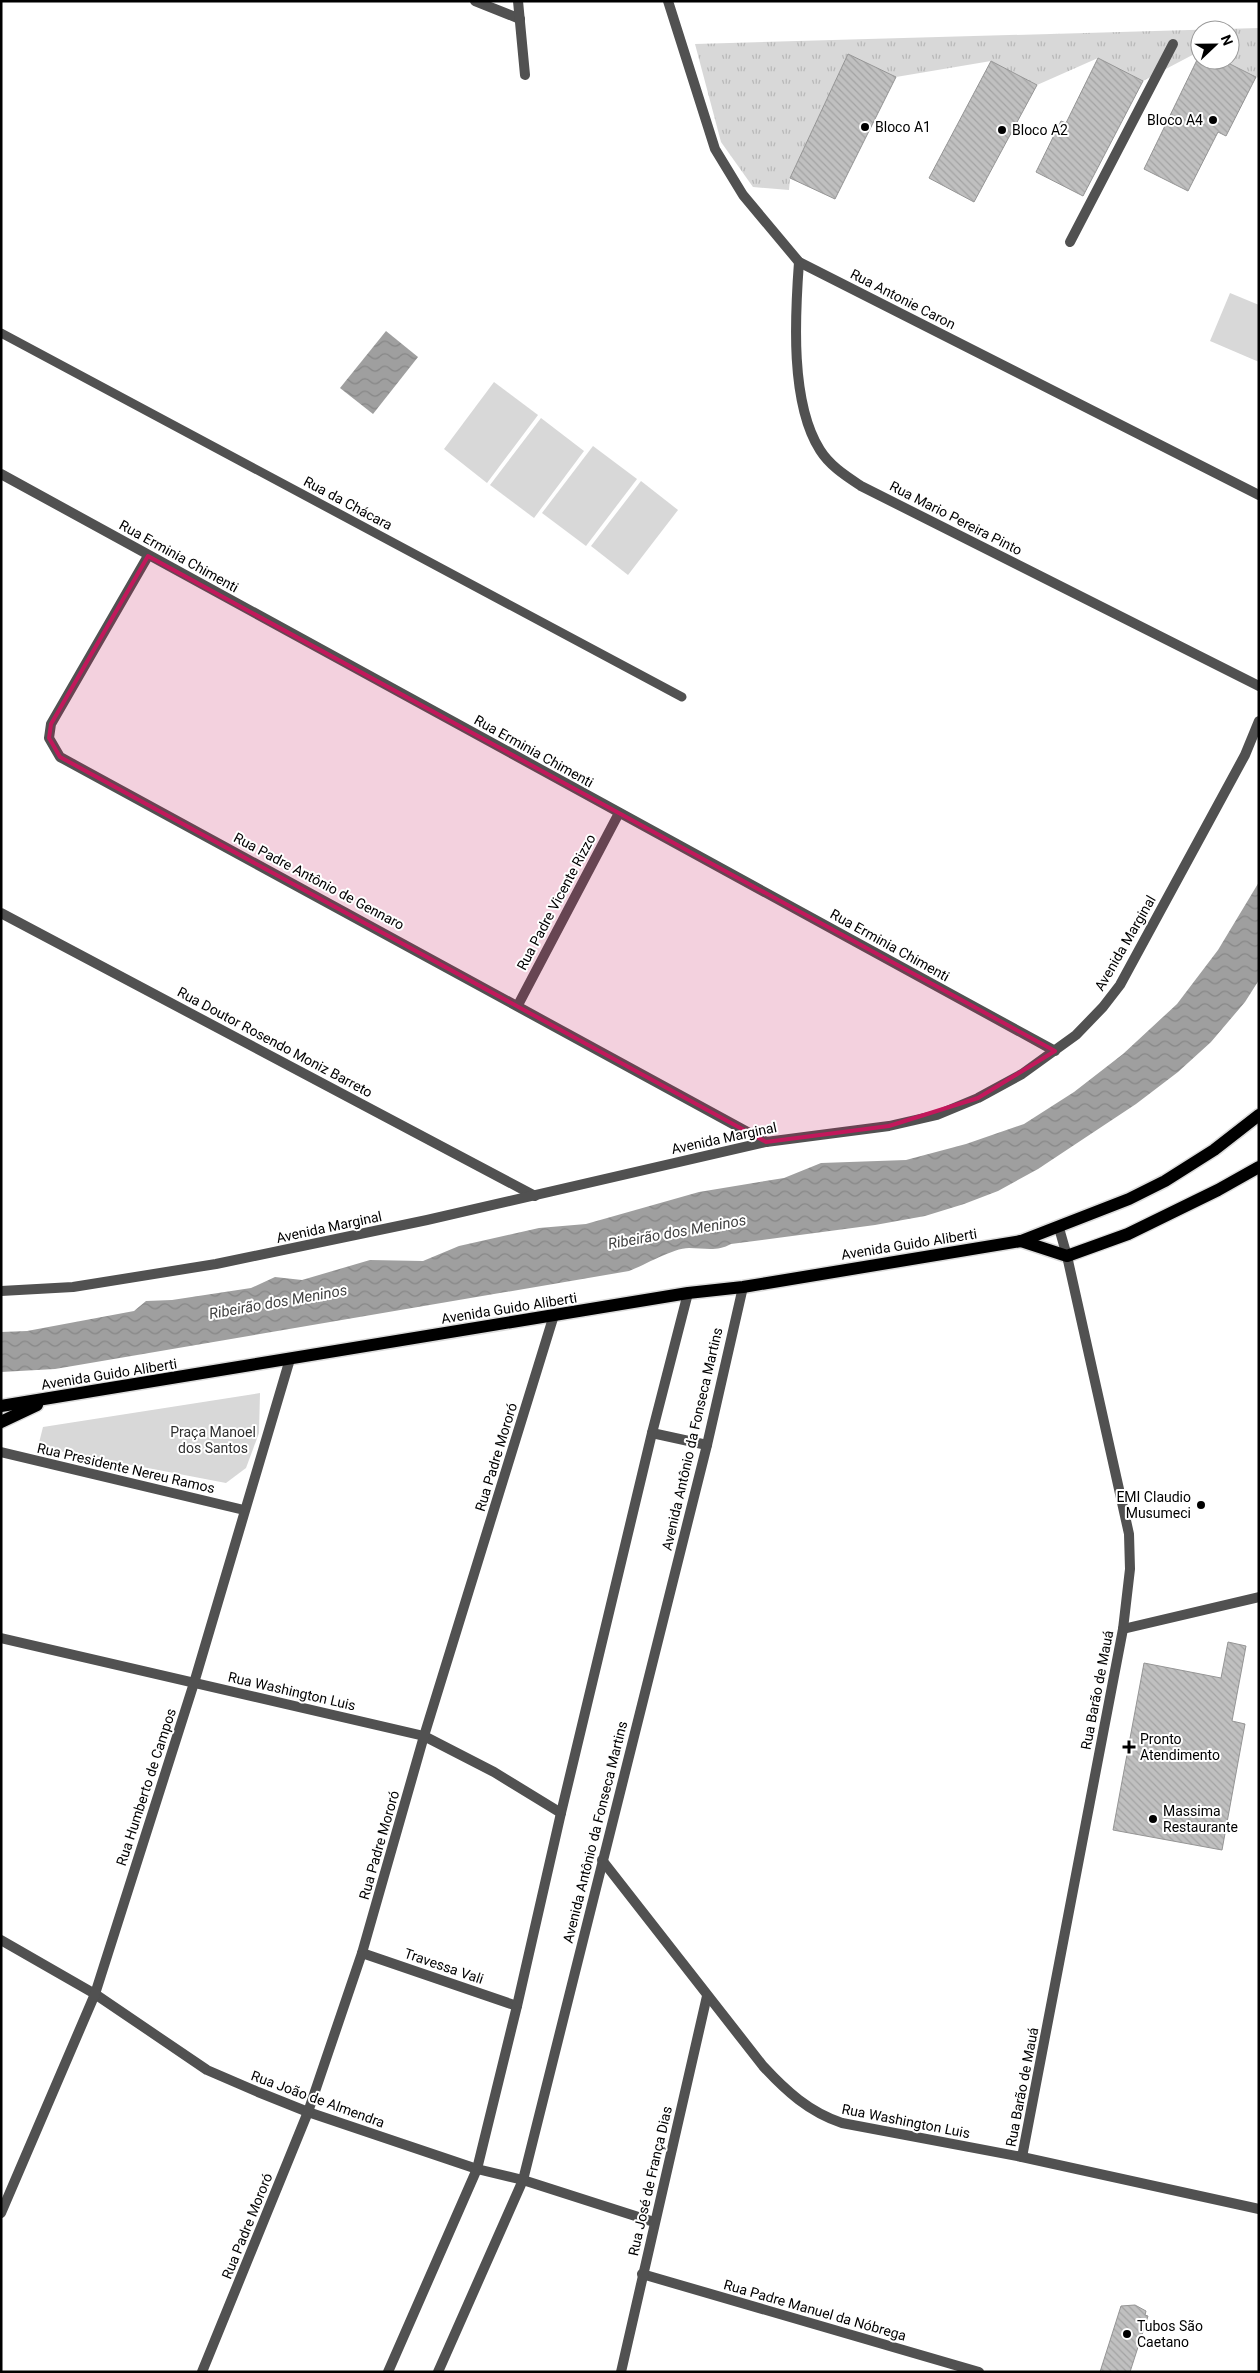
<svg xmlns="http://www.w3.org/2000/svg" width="1260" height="2373" viewBox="0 0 1260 2373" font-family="Roboto,sans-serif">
<defs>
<pattern id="grass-tufts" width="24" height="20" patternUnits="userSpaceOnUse" patternTransform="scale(1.25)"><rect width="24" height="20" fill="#d8d8d8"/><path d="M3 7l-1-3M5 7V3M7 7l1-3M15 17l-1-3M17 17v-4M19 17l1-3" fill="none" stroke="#b8b8b8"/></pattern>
<pattern id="water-waves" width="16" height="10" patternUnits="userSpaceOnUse" patternTransform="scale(1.25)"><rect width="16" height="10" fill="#9f9f9f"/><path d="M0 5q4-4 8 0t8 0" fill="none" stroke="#878787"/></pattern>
<pattern id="building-back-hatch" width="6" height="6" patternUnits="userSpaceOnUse" patternTransform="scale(1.25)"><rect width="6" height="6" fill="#c0c0c0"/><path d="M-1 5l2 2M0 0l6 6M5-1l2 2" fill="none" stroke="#a3a3a3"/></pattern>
</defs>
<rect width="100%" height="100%" fill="#fff"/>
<!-- grass -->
<polygon fill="url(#grass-tufts)" points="1259,28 1259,78 1222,60 1230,60 1230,30 1200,30 1200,51 1143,81 1098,58 1037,85 991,61 896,77 848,54 790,178 789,190 753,187 721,142 695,44"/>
<!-- park -->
<g fill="#d8d8d8">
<polygon points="1230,293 1259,305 1259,362 1210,341"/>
<polygon points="494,382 538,415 487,483 444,449"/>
<polygon points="541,418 584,451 534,518 490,485"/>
<polygon points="593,446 637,479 586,546 542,513"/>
<polygon points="641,481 678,510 628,575 591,546"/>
<polygon points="260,1393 259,1433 246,1468 226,1483 38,1447 43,1427"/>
</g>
<!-- water -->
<g fill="url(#water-waves)">
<polygon points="386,331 418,357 373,414 340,388"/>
<path d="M1259,882v98l-14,22 -34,40 -33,30 -42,32 -98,65 -40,22 -34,13 -39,12 -50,9 -144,19c-14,8 -27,4 -42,4 -16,0 -44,17 -60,23l-574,98 -54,3v-40l26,-1 107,-20 12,-10 26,-1 79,-12 24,-11 27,3 68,-20 53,1 36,-15 80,-18 47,-4 113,-32 85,-14 37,-15 85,-3 60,-16 58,-20 50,-32 49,-38 54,-50 41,-54z"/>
</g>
<!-- building -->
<g fill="url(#building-back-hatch)" stroke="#959595">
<polygon points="848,54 896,77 835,199 790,178"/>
<polygon points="1098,58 1143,81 1083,196 1036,172 1061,121 1066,123"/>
<polygon points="1197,60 1222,60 1256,77 1226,136 1218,132 1188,191 1144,169"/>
<polygon points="991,61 1037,85 974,202 929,178"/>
<polygon points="1228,1642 1246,1646 1232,1721 1245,1724 1222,1850 1113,1830 1144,1663 1221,1678"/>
<polygon points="1135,2305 1146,2311 1145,2315 1148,2316 1130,2372 1100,2372 1121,2306"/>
</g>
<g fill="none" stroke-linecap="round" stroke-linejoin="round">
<!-- primary casing -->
<g stroke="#dbdbdb" stroke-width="15">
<g id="primary">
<polyline points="1021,1241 1067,1256 1128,1234 1218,1190 1259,1167"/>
<polyline points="1,1406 688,1293 743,1287 1021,1241 1129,1199 1165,1181 1214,1150 1259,1115"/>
<polyline points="1,1422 37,1405"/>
</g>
</g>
<!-- service -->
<polyline stroke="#515151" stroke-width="9" points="1,333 682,697"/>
<!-- minor -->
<g stroke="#515151" stroke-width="10">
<polyline points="475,1 520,19"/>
<polyline points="518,1 525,75"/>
<polyline points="668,1 715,149 743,195 799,262 1259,495"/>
<polyline points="1070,242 1173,44"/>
<path d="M799,262c-4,54 -9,141 21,188 10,16 26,26 41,36l398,200"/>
<polyline points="1,474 1055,1051"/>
<polyline points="148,556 51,724 49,738 60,757 766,1142"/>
<polyline points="1,913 535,1196"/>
<polyline points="518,1005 619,813"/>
<polyline points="1,1291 73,1287 216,1264 427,1220 766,1142 889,1126 937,1115 978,1098 1022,1074 1076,1035 1103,1007 1120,985 1245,755 1259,721"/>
<polyline points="1,1452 244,1510"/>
<polyline points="1123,1629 1259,1597"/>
<polyline points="1,1638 424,1736 494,1772 561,1813"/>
<path d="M602,1860l161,206c23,25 46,46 79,57l180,34 237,52"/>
<polyline points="1,1940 95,1994 207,2070 258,2092 308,2112 477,2169 523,2180 654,2222"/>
<polyline points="362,1953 517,2006"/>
<polyline points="1022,2157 1123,1629 1130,1569 1129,1534 1067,1256 1059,1228"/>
<polyline points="1,2213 95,1994 194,1683 290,1359"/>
<polyline points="642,2274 979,2372"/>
<polyline points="202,2372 308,2112 362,1953 424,1736 554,1315"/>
<polyline points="621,2372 707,1996"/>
</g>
<!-- tertiary -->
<g stroke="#515151" stroke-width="10">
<polyline points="652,1433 707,1445"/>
<polyline points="388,2372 477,2169 517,2006 561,1813 652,1433 688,1293"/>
<polyline points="438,2372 523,2180 707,1445 743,1287"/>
</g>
<!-- primary -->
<use href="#primary" stroke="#000" stroke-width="12"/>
</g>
<!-- marked area -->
<path fill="#c2185b" fill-opacity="0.2" stroke="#c2185b" stroke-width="4" stroke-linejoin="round" d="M148,556l907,495 -77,47 -89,28 -123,16 -706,-385 -11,-19 2,-14z"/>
<!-- markers -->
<g fill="#000" stroke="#fff" stroke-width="2">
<circle cx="1213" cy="120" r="5"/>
<circle cx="865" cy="127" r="5"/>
<circle cx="1002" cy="130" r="5"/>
<circle cx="1201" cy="1505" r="5"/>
<path d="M1126.5 1739.5h5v5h5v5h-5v5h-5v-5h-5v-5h5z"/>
<circle cx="1153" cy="1819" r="5"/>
<circle cx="1127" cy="2334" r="5"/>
</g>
<g text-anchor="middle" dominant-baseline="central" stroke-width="4" stroke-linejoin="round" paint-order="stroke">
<!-- poi labels -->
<g font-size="14" fill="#000" stroke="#fff" text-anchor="start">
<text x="1203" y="120" text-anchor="end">Bloco A4</text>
<text x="875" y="127">Bloco A1</text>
<text x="1012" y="130">Bloco A2</text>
<text x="1191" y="1497" text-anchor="end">EMI Claudio<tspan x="1191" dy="16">Musumeci</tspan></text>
<text x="1140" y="1739">Pronto<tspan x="1140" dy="16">Atendimento</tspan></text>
<text x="1163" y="1811">Massima<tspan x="1163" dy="16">Restaurante</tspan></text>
<text x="1137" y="2326">Tubos São<tspan x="1137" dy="16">Caetano</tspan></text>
</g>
<!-- street labels -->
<g font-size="14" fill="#000" stroke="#fff">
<text transform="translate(903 299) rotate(27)">Rua Antonie Caron</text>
<text transform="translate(348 503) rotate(28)">Rua da Chácara</text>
<text transform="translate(956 518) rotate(27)">Rua Mario Pereira Pinto</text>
<text transform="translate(179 556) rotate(29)">Rua Erminia Chimenti</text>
<text transform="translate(534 751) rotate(29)">Rua Erminia Chimenti</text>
<text transform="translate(319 881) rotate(28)">Rua Padre Antônio de Gennaro</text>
<text transform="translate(556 902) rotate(-62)">Rua Padre Vicente Rizzo</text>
<text transform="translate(1125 943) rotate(-60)">Avenida Marginal</text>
<text transform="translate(890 945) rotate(29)">Rua Erminia Chimenti</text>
<text transform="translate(275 1042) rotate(28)">Rua Doutor Rosendo Moniz Barreto</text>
<text transform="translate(724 1138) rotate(-12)">Avenida Marginal</text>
<text transform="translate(329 1227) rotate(-12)">Avenida Marginal</text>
<text transform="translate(909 1244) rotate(-9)">Avenida Guido Aliberti</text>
<text transform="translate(509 1308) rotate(-9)">Avenida Guido Aliberti</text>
<text transform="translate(109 1374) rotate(-9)">Avenida Guido Aliberti</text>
<text transform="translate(692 1439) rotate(-77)">Avenida Antônio da Fonseca Martins</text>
<text transform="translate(496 1457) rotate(-73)">Rua Padre Mororó</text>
<text transform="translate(126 1468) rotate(13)">Rua Presidente Nereu Ramos</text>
<text transform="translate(1097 1690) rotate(-79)">Rua Barão de Mauá</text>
<text transform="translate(292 1691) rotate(13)">Rua Washington Luis</text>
<text transform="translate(146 1787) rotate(-72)">Rua Humberto de Campos</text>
<text transform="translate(595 1832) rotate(-76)">Avenida Antônio da Fonseca Martins</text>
<text transform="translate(379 1845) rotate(-74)">Rua Padre Mororó</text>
<text transform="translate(444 1966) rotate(19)">Travessa Vali</text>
<text transform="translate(1022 2087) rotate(-79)">Rua Barão de Mauá</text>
<text transform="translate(318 2099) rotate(20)">Rua João de Almendra</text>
<text transform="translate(906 2121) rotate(11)">Rua Washington Luis</text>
<text transform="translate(650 2181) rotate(-77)">Rua José de França Dias</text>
<text transform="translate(247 2226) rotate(-68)">Rua Padre Mororó</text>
<text transform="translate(815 2310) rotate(16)">Rua Padre Manuel da Nóbrega</text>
</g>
<!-- park labels -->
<g font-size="14" fill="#2f2f2f" stroke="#fff">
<text x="213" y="1432">Praça Manoel<tspan x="213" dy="16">dos Santos</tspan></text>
</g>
<!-- water labels -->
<g font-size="15" font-style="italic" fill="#404040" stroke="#fff">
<text transform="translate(677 1232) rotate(-10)">Ribeirão dos Meninos</text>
<text transform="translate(278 1302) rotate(-10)">Ribeirão dos Meninos</text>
</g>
</g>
<!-- border -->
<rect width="1260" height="2373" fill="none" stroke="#000000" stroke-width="5"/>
<!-- north arrow -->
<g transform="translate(1215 45) rotate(68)"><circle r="24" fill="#ffffff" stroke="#999999"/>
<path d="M0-4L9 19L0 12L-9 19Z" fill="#000000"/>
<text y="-8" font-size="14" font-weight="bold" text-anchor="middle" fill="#000000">N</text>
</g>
</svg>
